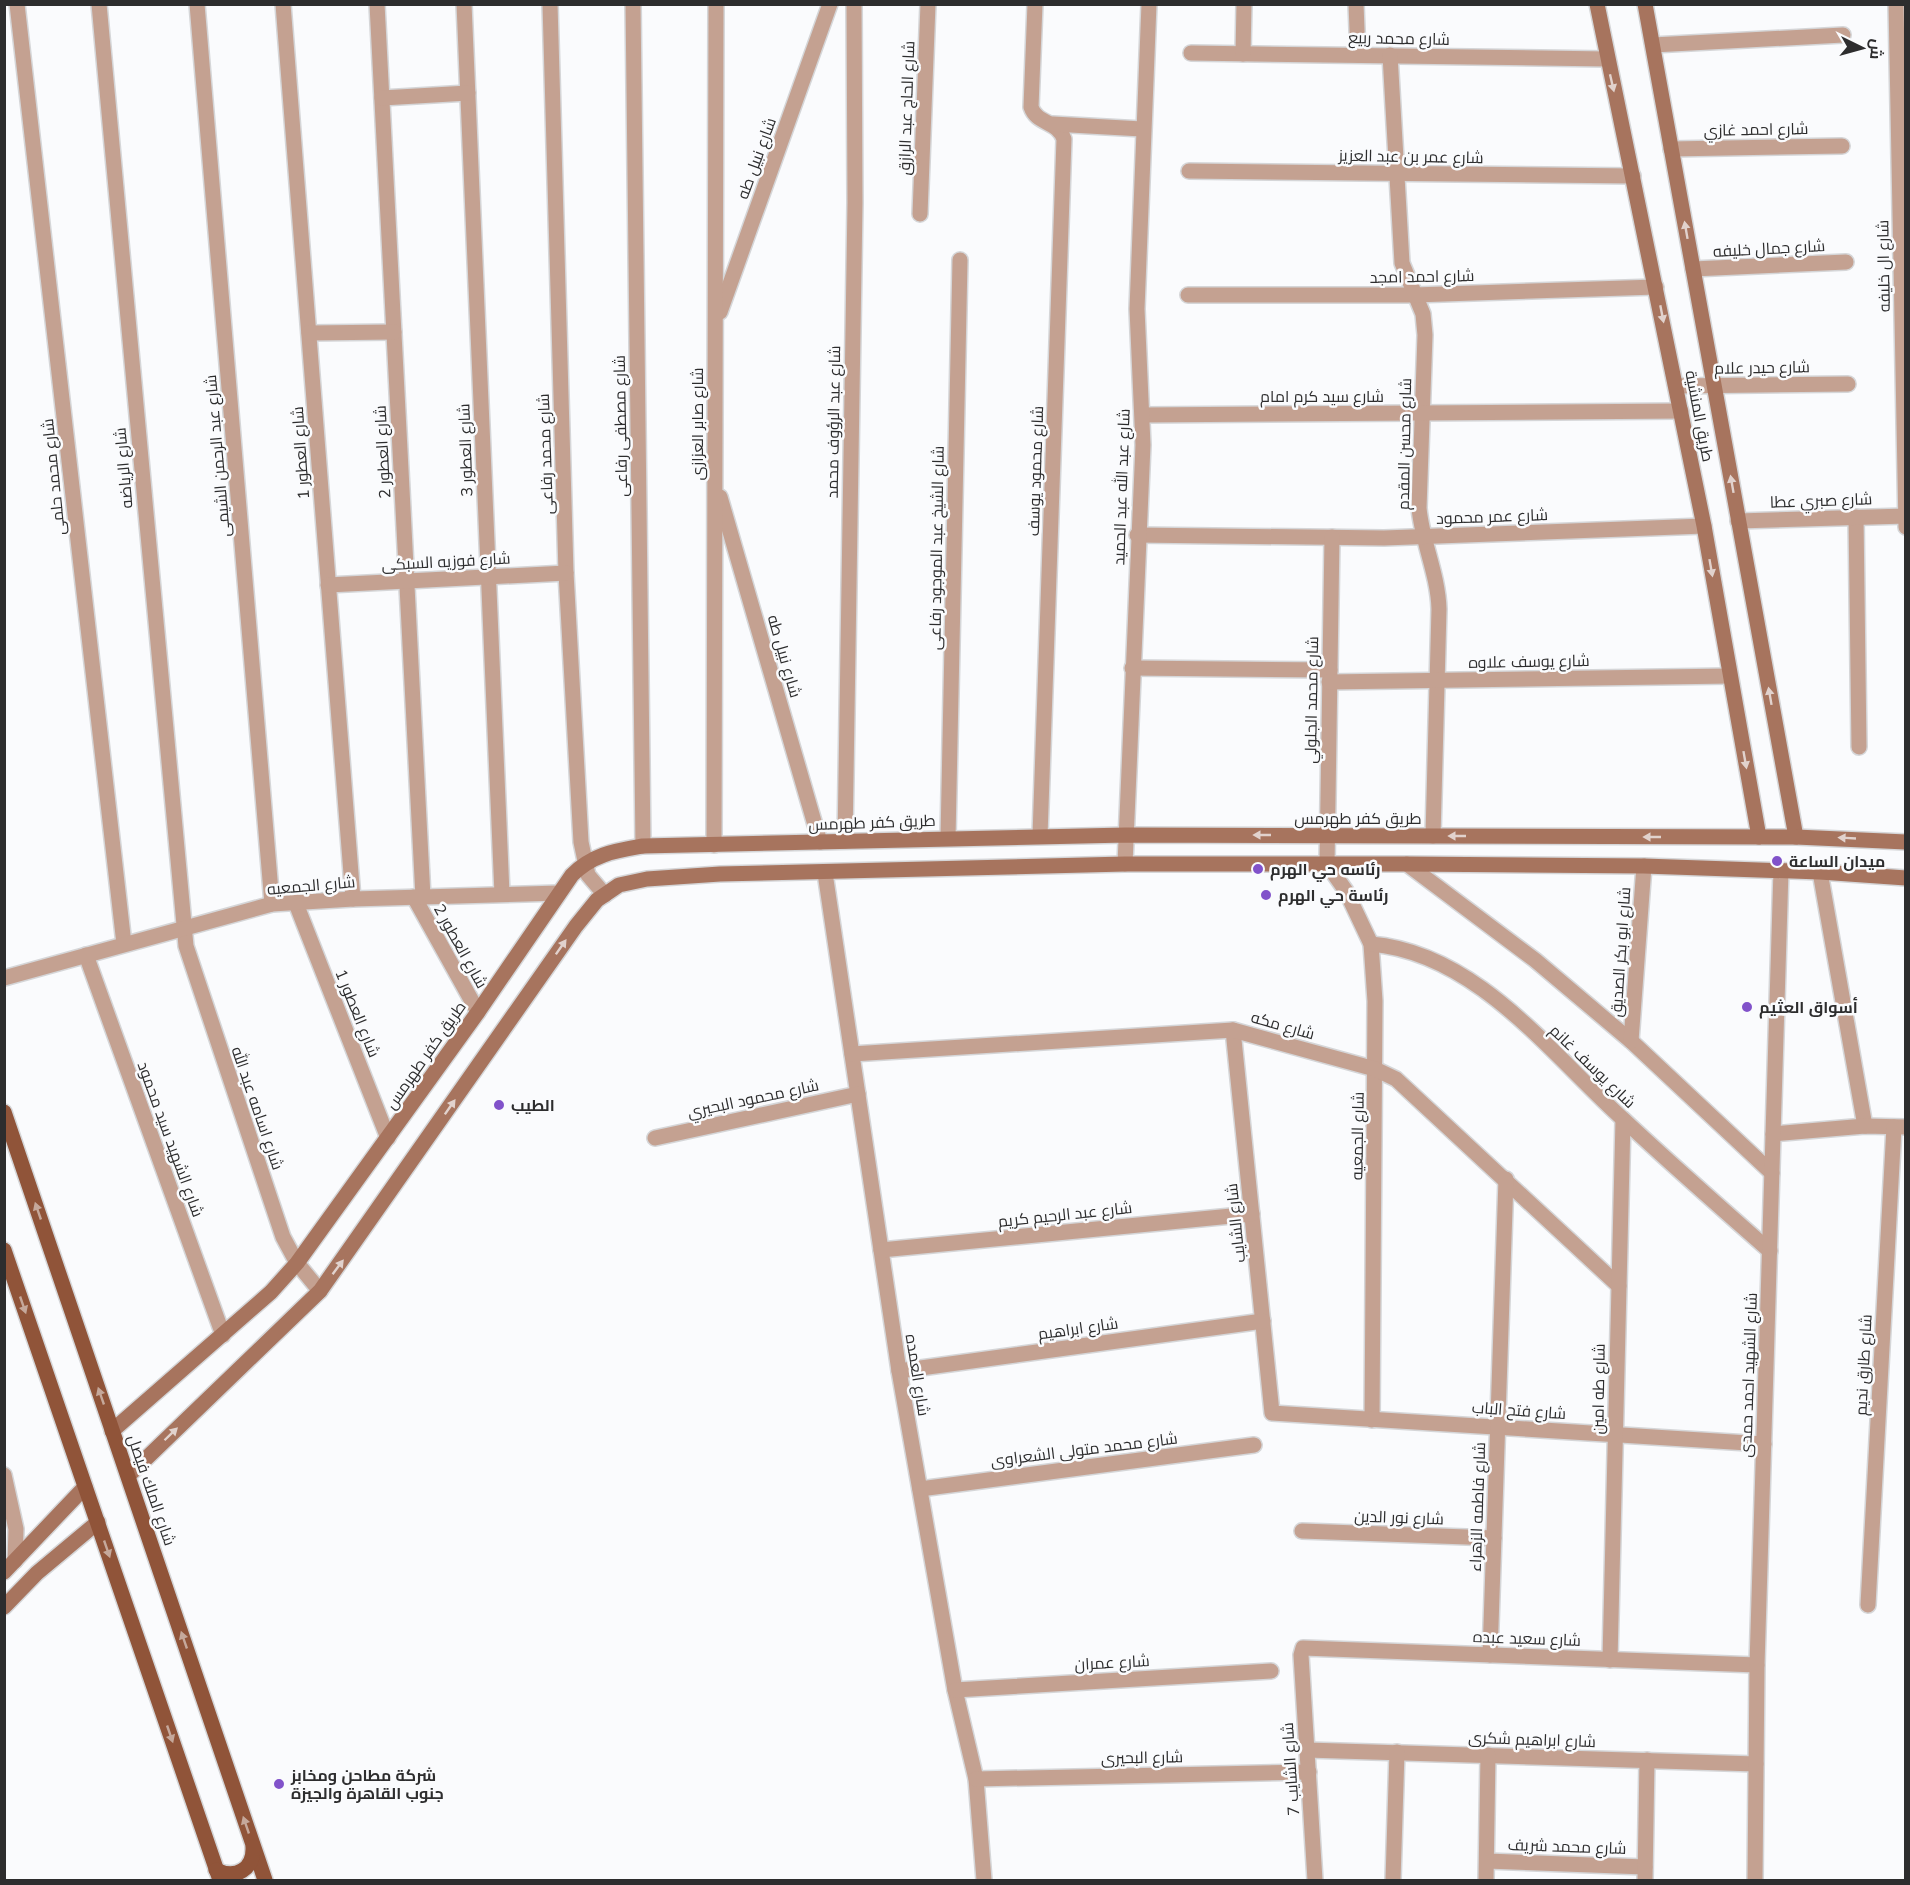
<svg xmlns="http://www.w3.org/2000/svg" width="1910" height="1885" viewBox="0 0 1910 1885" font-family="Mulish,Cairo,sans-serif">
<rect width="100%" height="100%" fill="#fafbfd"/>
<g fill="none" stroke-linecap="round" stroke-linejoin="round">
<!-- street casing -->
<g stroke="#d5d6d8" stroke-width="18">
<g id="street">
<polyline points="17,4 124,944"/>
<polyline points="99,4 186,946 283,1237 297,1263 320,1291"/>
<polyline points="197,4 272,904"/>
<polyline points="283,4 353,899"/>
<polyline points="377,4 423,897"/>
<polyline points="464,4 502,894"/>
<polyline points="550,4 566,573 581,842 588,875 605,895"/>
<polyline points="633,4 643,846"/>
<path d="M1035,4l-4,103c6,18 26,13 33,32l-24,697"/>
<polyline points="1356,4 1358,55"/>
<polyline points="1896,4 1906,527"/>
<polyline points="1653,45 1843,35"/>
<polyline points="1191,53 1607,59"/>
<polyline points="1243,54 1244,4"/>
<path d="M1390,55l12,208 21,51 2,21 -6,173c3,34 19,66 20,101l-6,227"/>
<polyline points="382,98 468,93"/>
<polyline points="1053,124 1142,129"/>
<polyline points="1671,149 1842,146"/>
<polyline points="1189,171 1633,176"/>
<polyline points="920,214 928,4"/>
<polyline points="1693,269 1846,262"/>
<polyline points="1188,295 1414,295 1656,287"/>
<polyline points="720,312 830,4"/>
<polyline points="309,333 394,332"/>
<polyline points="1676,386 1848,384"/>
<polyline points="1143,415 1681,411"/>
<polyline points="720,497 820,842"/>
<polyline points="1856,517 1859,747"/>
<polyline points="1738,521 1906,516"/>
<polyline points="1137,535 1384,538 1704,526"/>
<polyline points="1332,537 1327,864 1346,891 1371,944 1375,1001 1372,1420"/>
<polyline points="328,585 566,573"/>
<polyline points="1132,668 1330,670"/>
<polyline points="1329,682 1730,676"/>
<polyline points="948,838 960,260"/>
<polyline points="845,841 855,203 854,4"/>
<polyline points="714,845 716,4"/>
<polyline points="1125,864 1143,445 1137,309 1149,4"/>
<polyline points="1407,864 1535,960 1631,1041 1772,1173"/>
<polyline points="1820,872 1865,1126"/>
<polyline points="825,873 899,1371 955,1690 976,1779 984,1880"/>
<polyline points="414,897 478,1012"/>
<polyline points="295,901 388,1138"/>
<path d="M1371,944c106,9 179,109 253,176 48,45 97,88 146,131"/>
<polyline points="86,955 223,1335"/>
<polyline points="4,978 272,904 353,899 559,893"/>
<polyline points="1233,1030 1272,1413 1764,1444"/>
<polyline points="1631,1041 1644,866"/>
<polyline points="852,1054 1233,1030 1375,1069 1396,1079 1619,1286"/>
<polyline points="1773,1134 1865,1126 1906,1127"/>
<polyline points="655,1138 858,1094"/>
<polyline points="881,1250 1252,1214"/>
<polyline points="899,1371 1263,1321"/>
<polyline points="4,1475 16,1529 15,1561"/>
<polyline points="920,1489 1254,1445"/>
<polyline points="1302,1531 1494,1538"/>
<polyline points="1868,1605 1894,1127"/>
<polyline points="1490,1655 1506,1179"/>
<polyline points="1610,1660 1623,1120"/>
<polyline points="955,1690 1271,1671"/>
<polyline points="1307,1750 1756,1764"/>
<polyline points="976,1779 1309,1772"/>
<polyline points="1487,1861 1645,1867"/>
<polyline points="1315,1880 1301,1655 1303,1648 1757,1665"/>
<polyline points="1393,1880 1397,1752"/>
<polyline points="1486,1880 1488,1755"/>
<polyline points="1645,1880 1647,1760"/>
<polyline points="1755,1880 1757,1665 1781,870"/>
</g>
</g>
<!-- secondary casing -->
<g stroke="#d5d6d8" stroke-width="18">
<g id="secondary">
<polyline points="1597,4 1704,526 1759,837"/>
<polyline points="1645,4 1796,837"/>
<path d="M112,1431l159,-139 26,-29 181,-251 94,-137c21,-21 43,-24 71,-29l483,-11 670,2 110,5"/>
<polyline points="129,1475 320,1291 576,926 597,900 619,885 647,879 720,874 1125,864 1407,864 1644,866 1820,872 1906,878"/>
<polyline points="4,1572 85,1487"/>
<polyline points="4,1607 37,1573 98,1522"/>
</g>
</g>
<!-- primary casing -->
<g stroke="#d5d6d8" stroke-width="18">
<g id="primary">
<polyline points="4,1112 265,1880"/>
<polyline points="4,1250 220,1880"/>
<path d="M216,1870c20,10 38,-1 37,-23"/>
</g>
</g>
<!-- street -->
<use href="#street" stroke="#c4a191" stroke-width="15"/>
<!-- secondary -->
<use href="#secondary" stroke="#a7745e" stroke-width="15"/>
<!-- primary -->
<use href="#primary" stroke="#905439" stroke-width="15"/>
</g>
<!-- one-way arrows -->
<defs><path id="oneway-solid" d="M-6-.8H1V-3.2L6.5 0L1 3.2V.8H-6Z" transform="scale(1.5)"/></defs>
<g fill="#e1d2cd">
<use href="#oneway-solid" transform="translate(1612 83) rotate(77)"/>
<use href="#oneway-solid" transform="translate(1686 230) rotate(-100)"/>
<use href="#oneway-solid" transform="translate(1662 314) rotate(79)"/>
<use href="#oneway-solid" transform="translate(1732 484) rotate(-100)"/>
<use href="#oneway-solid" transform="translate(1711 568) rotate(80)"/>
<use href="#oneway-solid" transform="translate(1770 696) rotate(-100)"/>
<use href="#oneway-solid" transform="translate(1745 760) rotate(80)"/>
<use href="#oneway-solid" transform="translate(1262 835) rotate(-180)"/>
<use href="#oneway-solid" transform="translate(1457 836) rotate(-180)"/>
<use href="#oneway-solid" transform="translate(1652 837) rotate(-180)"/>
<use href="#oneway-solid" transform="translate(1847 838) rotate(-177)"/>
<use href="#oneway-solid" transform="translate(561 947) rotate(-55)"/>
<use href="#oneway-solid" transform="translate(450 1107) rotate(-55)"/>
<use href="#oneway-solid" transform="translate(338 1267) rotate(-53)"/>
<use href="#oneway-solid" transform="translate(171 1434) rotate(-44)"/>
</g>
<g fill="#c5a89b">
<use href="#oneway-solid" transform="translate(38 1211) rotate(-109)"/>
<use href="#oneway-solid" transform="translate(23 1305) rotate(71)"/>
<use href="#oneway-solid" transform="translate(101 1396) rotate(-109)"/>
<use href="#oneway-solid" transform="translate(107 1549) rotate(71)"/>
<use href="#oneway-solid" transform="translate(184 1640) rotate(-109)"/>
<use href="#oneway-solid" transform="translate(170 1734) rotate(71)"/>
<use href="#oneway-solid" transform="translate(246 1825) rotate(-109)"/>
</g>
<!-- markers -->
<g fill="#8152ca" stroke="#fafbfd" stroke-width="2">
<circle cx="1777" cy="861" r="6"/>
<circle cx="1258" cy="869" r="6"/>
<circle cx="1266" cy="895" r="6"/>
<circle cx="1747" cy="1007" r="6"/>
<circle cx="499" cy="1105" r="6"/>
<circle cx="279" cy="1784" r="6"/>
</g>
<g text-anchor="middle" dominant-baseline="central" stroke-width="5" stroke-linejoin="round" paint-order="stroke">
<!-- street labels -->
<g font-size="16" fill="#2d2d2e" stroke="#fafbfd">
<text transform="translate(1399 38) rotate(1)">شارع محمد ربيع</text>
<text transform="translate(906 108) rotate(-88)">شارع الحاج عبد الرازق</text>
<text transform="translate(1756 129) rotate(-1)">شارع احمد غازي</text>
<text transform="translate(1411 156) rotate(1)">شارع عمر بن عبد العزيز</text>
<text transform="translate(756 158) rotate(-70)">شارع نبيل طه</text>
<text transform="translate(1769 248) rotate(-3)">شارع جمال خليفه</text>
<text transform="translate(1883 266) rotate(-91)">شارع ال خليفه</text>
<text transform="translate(1422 276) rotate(-1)">شارع احمد امجد</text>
<text transform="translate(1762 367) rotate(-1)">شارع حيدر علام</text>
<text x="1322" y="396">شارع سيد كرم امام</text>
<text transform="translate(1700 416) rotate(79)">طريق المنشية</text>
<text transform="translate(833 422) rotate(-89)">شارع عبد الرؤوف محمد</text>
<text transform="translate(697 424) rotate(-90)">شارع صابر العزازى</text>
<text transform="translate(620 426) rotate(-91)">شارع مصطفى رفاعى</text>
<text transform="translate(1404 444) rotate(-89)">شارع محسن المقدم</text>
<text transform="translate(465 450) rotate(-92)">شارع العطور 3</text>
<text transform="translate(382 452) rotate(-93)">شارع العطور 2</text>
<text transform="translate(300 453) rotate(-94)">شارع العطور 1</text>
<text transform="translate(545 454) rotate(-92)">شارع محمد رفاعى</text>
<text transform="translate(217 456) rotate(-95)">شارع عبد الرحمن الشيمى</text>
<text transform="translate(123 468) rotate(-95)">شارع الرياضه</text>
<text transform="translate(1035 471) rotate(-88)">شارع محمود يوسف</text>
<text transform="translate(53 477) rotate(-96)">شارع محمد حلمى</text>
<text transform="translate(1121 487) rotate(-88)">شارع عبد الله عبد الحميد</text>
<text transform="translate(1821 500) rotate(-2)">شارع صبري عطا</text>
<text transform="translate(1492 516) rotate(-2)">شارع عمر محمود</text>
<text transform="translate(936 548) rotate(-89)">شارع الشيخ عبد الموجود رفاعى</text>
<text transform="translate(446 561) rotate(-3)">شارع فوزيه السبكى</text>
<text transform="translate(785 656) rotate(74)">شارع نبيل طه</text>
<text transform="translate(1529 661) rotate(-1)">شارع يوسف علاوه</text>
<text transform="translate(1311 700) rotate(-89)">شارع محمد الجلولي</text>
<text x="1358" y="818">طريق كفر طهرمس</text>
<text transform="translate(872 822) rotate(-2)">طريق كفر طهرمس</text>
<text transform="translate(311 885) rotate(-5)">شارع الجمعيه</text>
<text transform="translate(461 946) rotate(61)">شارع العطور 2</text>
<text transform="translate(1620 952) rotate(-86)">شارع ابو بكر الصديق</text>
<text transform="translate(358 1013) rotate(68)">شارع العطور 1</text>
<text transform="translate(1283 1025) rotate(16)">شارع مكه</text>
<text transform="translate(425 1055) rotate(-55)">طريق كفر طهرمس</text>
<text transform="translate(1593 1066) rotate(44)">شارع يوسف غانم</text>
<text transform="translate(753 1098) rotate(-12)">شارع محمود البحيري</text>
<text transform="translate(258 1108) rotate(71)">شارع اسامه عبد الله</text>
<text transform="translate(1357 1136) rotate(-89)">شارع الجمعيه</text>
<text transform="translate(171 1139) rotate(70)">شارع الشهيد سيد محمود</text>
<text transform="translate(1065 1214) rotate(-6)">شارع عبد الرحيم كريم</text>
<text transform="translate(1235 1223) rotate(-96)">شارع الشايب</text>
<text transform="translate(1078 1328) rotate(-8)">شارع ابراهيم</text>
<text transform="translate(1863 1365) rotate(-87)">شارع طارق نديم</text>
<text transform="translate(918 1375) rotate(81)">شارع العمده</text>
<text transform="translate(1748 1375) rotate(-88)">شارع الشهيد احمد حمدى</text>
<text transform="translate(1598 1389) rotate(-89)">شارع طه امين</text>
<text transform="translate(1519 1410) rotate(4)">شارع فتح الباب</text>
<text transform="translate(1084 1449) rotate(-7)">شارع محمد متولى الشعراوى</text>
<text transform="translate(152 1490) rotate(71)">شارع الملك فيصل</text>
<text transform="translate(1477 1507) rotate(-88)">شارع فاطمه الزهراء</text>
<text transform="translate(1399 1517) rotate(2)">شارع نور الدين</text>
<text transform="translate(1527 1638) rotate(2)">شارع سعيد عبده</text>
<text transform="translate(1112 1662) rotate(-3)">شارع عمران</text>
<text transform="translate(1532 1739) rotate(2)">شارع ابراهيم شكرى</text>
<text transform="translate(1142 1757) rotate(-1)">شارع البحيرى</text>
<text transform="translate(1290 1769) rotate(-94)">شارع الشايب 7</text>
<text transform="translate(1567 1846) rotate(2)">شارع محمد شريف</text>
</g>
<!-- poi labels -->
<g font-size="16" font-weight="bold" fill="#2d2d2e" stroke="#fafbfd" text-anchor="start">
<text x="1789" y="861">ميدان الساعة</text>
<text x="1270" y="869">رئاسه حي الهرم</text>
<text x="1278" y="895">رئاسة حي الهرم</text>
<text x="1759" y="1007">أسواق العثيم</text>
<text x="511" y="1105">الطيب</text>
<text x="291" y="1775">شركة مطاحن ومخابز<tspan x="291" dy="18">جنوب القاهرة والجيزة</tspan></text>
</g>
</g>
<!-- border -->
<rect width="1910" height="1885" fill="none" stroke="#2d2d2e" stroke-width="12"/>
<!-- north arrow -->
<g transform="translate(1862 48) rotate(95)" stroke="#fafbfd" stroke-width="4.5" paint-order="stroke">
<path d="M0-4.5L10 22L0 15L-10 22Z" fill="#2d2d2e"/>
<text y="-9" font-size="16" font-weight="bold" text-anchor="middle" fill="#2d2d2e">ش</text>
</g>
</svg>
